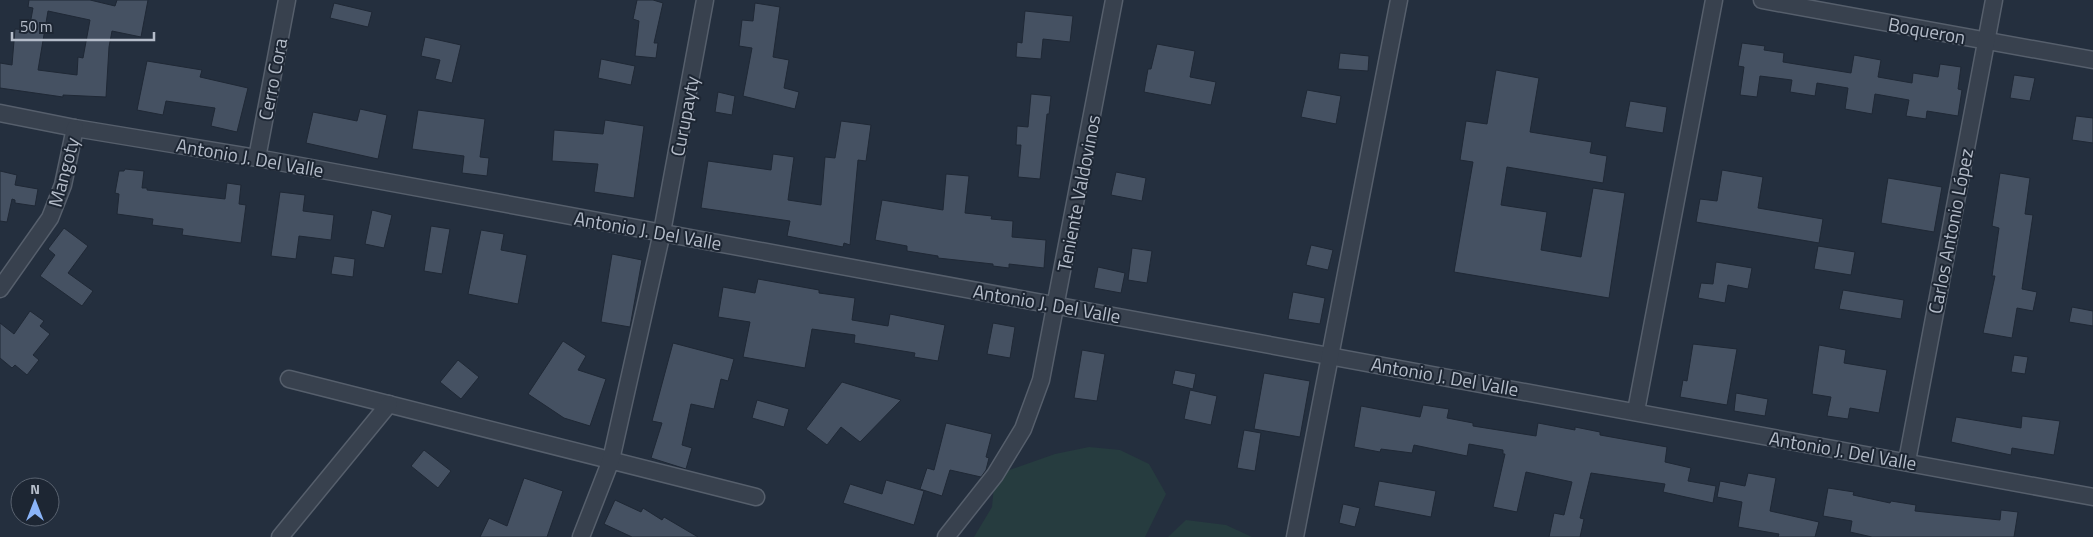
<svg xmlns="http://www.w3.org/2000/svg" width="2093" height="537" viewBox="0 0 2093 537" font-family="'Titillium Web',sans-serif">
<rect width="100%" height="100%" fill="#242f3e"/>
<!-- green -->
<g fill="#263c3f">
<polygon points="1089,447 1120,450 1149,464 1166,494 1145,537 974,537 992,507 995,475 1055,454"/>
<polygon points="1186,520 1226,525 1252,537 1168,537"/>
</g>
<!-- building -->
<g fill="#455162" stroke="#1f2835" fill-rule="evenodd">
<path d="M29,0h61l25,6 2,-6h31l-7,37 -29,-6 -3,16 -3,50 -43,-2v2l-63,-9v-25l12,2 3,-36 14,1 4,-22 -5,-1zM48,11l42,9 -7,38 -5,-1 -1,18 -39,-5z"/>
<polygon points="637,0 653,0 663,3 654,43 658,43 656,58 635,56 639,21 633,19"/>
<polygon points="334,3 372,12 368,27 330,18"/>
<polygon points="755,3 780,7 773,57 789,60 784,88 799,92 795,109 743,96 752,48 739,46 742,20 753,21"/>
<polygon points="1025,11 1073,16 1070,42 1043,39 1041,59 1016,57 1017,42 1022,43"/>
<polygon points="425,37 461,45 452,83 435,79 440,60 421,56"/>
<polygon points="1742,43 1765,46 1764,50 1784,53 1783,62 1851,73 1854,55 1881,60 1878,77 1912,83 1913,73 1938,77 1940,64 1961,67 1958,89 1962,90 1958,116 1927,111 1926,119 1906,116 1909,100 1875,94 1872,114 1845,109 1848,88 1817,83 1815,96 1790,92 1792,80 1760,76 1757,97 1740,95 1744,67 1738,66"/>
<polygon points="1157,44 1195,51 1190,77 1216,82 1211,105 1144,92 1148,69 1151,69"/>
<polygon points="1340,53 1369,56 1368,71 1338,69"/>
<polygon points="601,59 635,66 631,85 598,78"/>
<polygon points="147,61 202,70 200,77 248,88 237,132 211,126 215,108 166,101 163,115 137,110"/>
<polygon points="1496,70 1539,78 1530,132 1592,142 1590,153 1607,156 1603,183 1507,167 1501,205 1547,212 1541,250 1581,257 1593,188 1625,193 1609,298 1454,272 1473,162 1460,160 1466,121 1487,124"/>
<polygon points="2014,75 2035,78 2030,101 2010,98"/>
<polygon points="1307,90 1341,96 1336,124 1301,117"/>
<polygon points="718,92 735,96 732,115 715,112"/>
<polygon points="1031,94 1051,96 1049,114 1047,114 1040,179 1018,177 1021,145 1016,145 1017,126 1028,127"/>
<polygon points="1630,101 1667,107 1663,133 1625,127"/>
<polygon points="360,109 387,115 378,159 306,143 313,112 357,121"/>
<polygon points="418,110 485,119 480,157 489,158 487,176 462,173 464,156 412,149"/>
<polygon points="2076,116 2093,118 2093,143 2072,140"/>
<polygon points="605,120 644,126 634,198 594,192 598,164 552,161 554,130 603,134"/>
<polygon points="841,121 871,125 866,161 858,160 850,245 844,243 843,247 787,236 790,221 701,208 708,161 771,170 773,154 794,157 788,200 821,205 825,157 835,158"/>
<polygon points="125,169 144,171 142,188 147,188 147,190 225,199 227,183 241,185 239,204 246,205 241,243 182,235 183,229 152,225 153,219 117,214 119,194 115,193 119,171 124,171"/>
<polygon points="1722,170 1763,177 1758,208 1823,219 1819,243 1696,222 1700,199 1717,201"/>
<polygon points="0,171 17,175 15,185 38,189 35,206 15,203 15,200 12,199 7,222 0,221"/>
<polygon points="1116,172 1146,178 1142,201 1111,195"/>
<polygon points="2000,173 2030,178 2025,214 2033,215 2022,289 2037,292 2033,311 2017,308 2012,338 1983,333 1995,276 1992,276 1999,228 1992,226"/>
<polygon points="946,174 969,176 965,213 992,216 991,219 1013,221 1012,237 1046,240 1044,268 1009,264 1009,268 993,266 993,264 938,258 938,256 907,251 907,246 875,240 882,200 943,210"/>
<polygon points="1888,178 1942,187 1934,232 1881,223"/>
<polygon points="280,192 305,195 303,211 334,215 331,240 299,236 296,259 271,256"/>
<polygon points="372,210 392,215 384,248 365,244"/>
<polygon points="431,226 450,229 442,274 424,271"/>
<polygon points="64,228 88,246 68,273 93,291 82,306 40,276 55,255 48,249"/>
<polygon points="481,230 504,234 501,250 527,255 518,304 468,294"/>
<polygon points="1311,245 1333,250 1328,270 1306,265"/>
<polygon points="1818,246 1855,252 1851,275 1814,269"/>
<polygon points="1132,248 1152,251 1147,283 1128,280"/>
<polygon points="612,254 642,260 630,327 601,322"/>
<polygon points="334,256 355,259 353,277 331,274"/>
<polygon points="1716,262 1752,268 1748,289 1728,285 1725,303 1698,298 1701,283 1713,284"/>
<polygon points="1098,267 1125,273 1121,293 1094,288"/>
<polygon points="758,279 819,290 819,293 855,298 852,320 888,326 890,314 945,325 938,361 914,357 915,353 854,343 855,335 812,329 805,368 743,357 750,322 718,317 723,287 755,293"/>
<polygon points="1843,290 1904,300 1901,319 1839,309"/>
<polygon points="1293,292 1325,298 1320,324 1288,319"/>
<polygon points="2072,307 2093,311 2093,326 2069,322"/>
<polygon points="30,311 44,321 40,326 50,334 33,355 39,360 27,375 15,365 12,368 0,358 0,323 14,334"/>
<polygon points="993,323 1015,327 1010,358 987,354"/>
<polygon points="563,341 586,356 578,370 606,379 590,426 564,418 528,394"/>
<polygon points="673,343 734,359 728,381 721,379 714,409 691,404 682,445 692,448 686,469 651,458 662,423 652,421"/>
<polygon points="1693,344 1737,349 1727,405 1680,397 1683,380 1687,381"/>
<polygon points="1819,345 1846,350 1844,363 1887,370 1879,413 1850,408 1848,419 1827,416 1831,397 1812,394"/>
<polygon points="1082,350 1105,354 1097,401 1074,398"/>
<polygon points="2014,355 2028,357 2025,374 2011,372"/>
<polygon points="458,360 479,377 461,399 440,382"/>
<polygon points="1175,370 1196,374 1193,389 1172,384"/>
<polygon points="1264,373 1310,381 1300,437 1254,429"/>
<polygon points="842,382 901,400 860,442 841,427 827,445 806,429"/>
<polygon points="1190,390 1217,396 1211,425 1184,419"/>
<polygon points="1736,393 1768,399 1765,416 1734,411"/>
<polygon points="757,400 789,409 784,427 752,418"/>
<polygon points="1423,405 1449,409 1447,418 1473,423 1473,426 1536,436 1538,423 1575,430 1575,427 1600,432 1600,435 1667,447 1665,462 1691,468 1688,481 1716,486 1713,503 1663,492 1665,484 1591,473 1580,518 1584,519 1580,537 1549,537 1554,513 1564,515 1572,482 1526,472 1517,512 1493,507 1505,454 1503,454 1503,450 1469,444 1467,456 1414,445 1412,453 1381,449 1380,452 1354,447 1361,406 1420,417"/>
<polygon points="2022,416 2060,421 2054,455 2012,448 2011,455 1951,442 1956,417 2021,428"/>
<polygon points="946,423 992,434 986,457 989,458 986,470 981,477 950,470 942,496 920,489 927,468 934,470"/>
<polygon points="1244,430 1261,433 1255,471 1237,468"/>
<polygon points="424,450 451,471 438,488 411,466"/>
<polygon points="1748,473 1776,478 1770,511 1819,522 1815,537 1778,537 1779,534 1738,527 1742,502 1717,497 1720,481 1745,486"/>
<polygon points="524,478 563,491 547,537 480,537 489,518 507,526"/>
<polygon points="886,480 924,491 914,525 843,503 850,484 882,494"/>
<polygon points="1379,481 1436,491 1431,517 1374,506"/>
<polygon points="1828,488 1854,492 1853,495 1890,503 1891,501 1916,505 1915,511 2000,520 2001,510 2018,512 2014,537 1872,537 1850,532 1852,521 1823,516"/>
<polygon points="615,500 641,512 643,508 662,520 664,517 698,537 632,537 604,524"/>
<polygon points="1343,504 1360,508 1355,527 1339,523"/>
</g>
<g fill="none" stroke-linecap="round" stroke-linejoin="round">
<!-- minor casing -->
<g stroke="#565f6c" stroke-width="19">
<g id="minor">
<polyline points="1762,0 2093,60"/>
<polyline points="0,113 75,128 257,158 2093,497"/>
<polyline points="257,158 287,0"/>
<polyline points="0,289 50,218 63,185 75,128"/>
<polyline points="289,379 756,497"/>
<polyline points="1636,411 1714,0"/>
<polyline points="1907,461 1994,0"/>
<polyline points="280,537 389,404"/>
<polyline points="581,537 611,460 662,232 705,0"/>
<polyline points="946,537 995,475 1023,429 1041,380 1114,0"/>
<polyline points="1295,537 1399,0"/>
</g>
</g>
<!-- minor -->
<use href="#minor" stroke="#38414e" stroke-width="16"/>
</g>
<g text-anchor="middle" dominant-baseline="central" stroke-width="4" stroke-linejoin="round" paint-order="stroke">
<!-- street labels -->
<g font-size="19" fill="#b4bcc9" stroke="#1d2633">
<text transform="translate(1927 30) rotate(10)">Boqueron</text>
<text transform="translate(272 79) rotate(-79)">Cerro Cora</text>
<text transform="translate(684 116) rotate(-79)">Curupayty</text>
<text transform="translate(250 157) rotate(10)">Antonio J. Del Valle</text>
<text transform="translate(63 172) rotate(-75)">Mangoty</text>
<text transform="translate(1078 193) rotate(-79)">Teniente Valdovinos</text>
<text transform="translate(648 230) rotate(10)">Antonio J. Del Valle</text>
<text transform="translate(1950 231) rotate(-79)">Carlos Antonio López</text>
<text transform="translate(1047 303) rotate(10)">Antonio J. Del Valle</text>
<text transform="translate(1445 376) rotate(10)">Antonio J. Del Valle</text>
<text transform="translate(1843 450) rotate(10)">Antonio J. Del Valle</text>
</g>
</g>
<!-- north arrow -->
<g transform="translate(35 502)"><circle r="24" fill="#1d2633" stroke="#59626f"/>
<path d="M0-4L9 19L0 12L-9 19Z" fill="#8ab4f8"/>
<text y="-8" font-size="14" font-weight="bold" text-anchor="middle" fill="#b4bcc9">N</text>
</g>
<!-- scale -->
<path d="M12 32v8h142v-8" fill="none" stroke="#b4bcc9" stroke-width="2.5"/>
<text x="20" y="32" font-size="15" fill="#b4bcc9" stroke="#1d2633" stroke-width="4" paint-order="stroke">50 m</text>
</svg>
